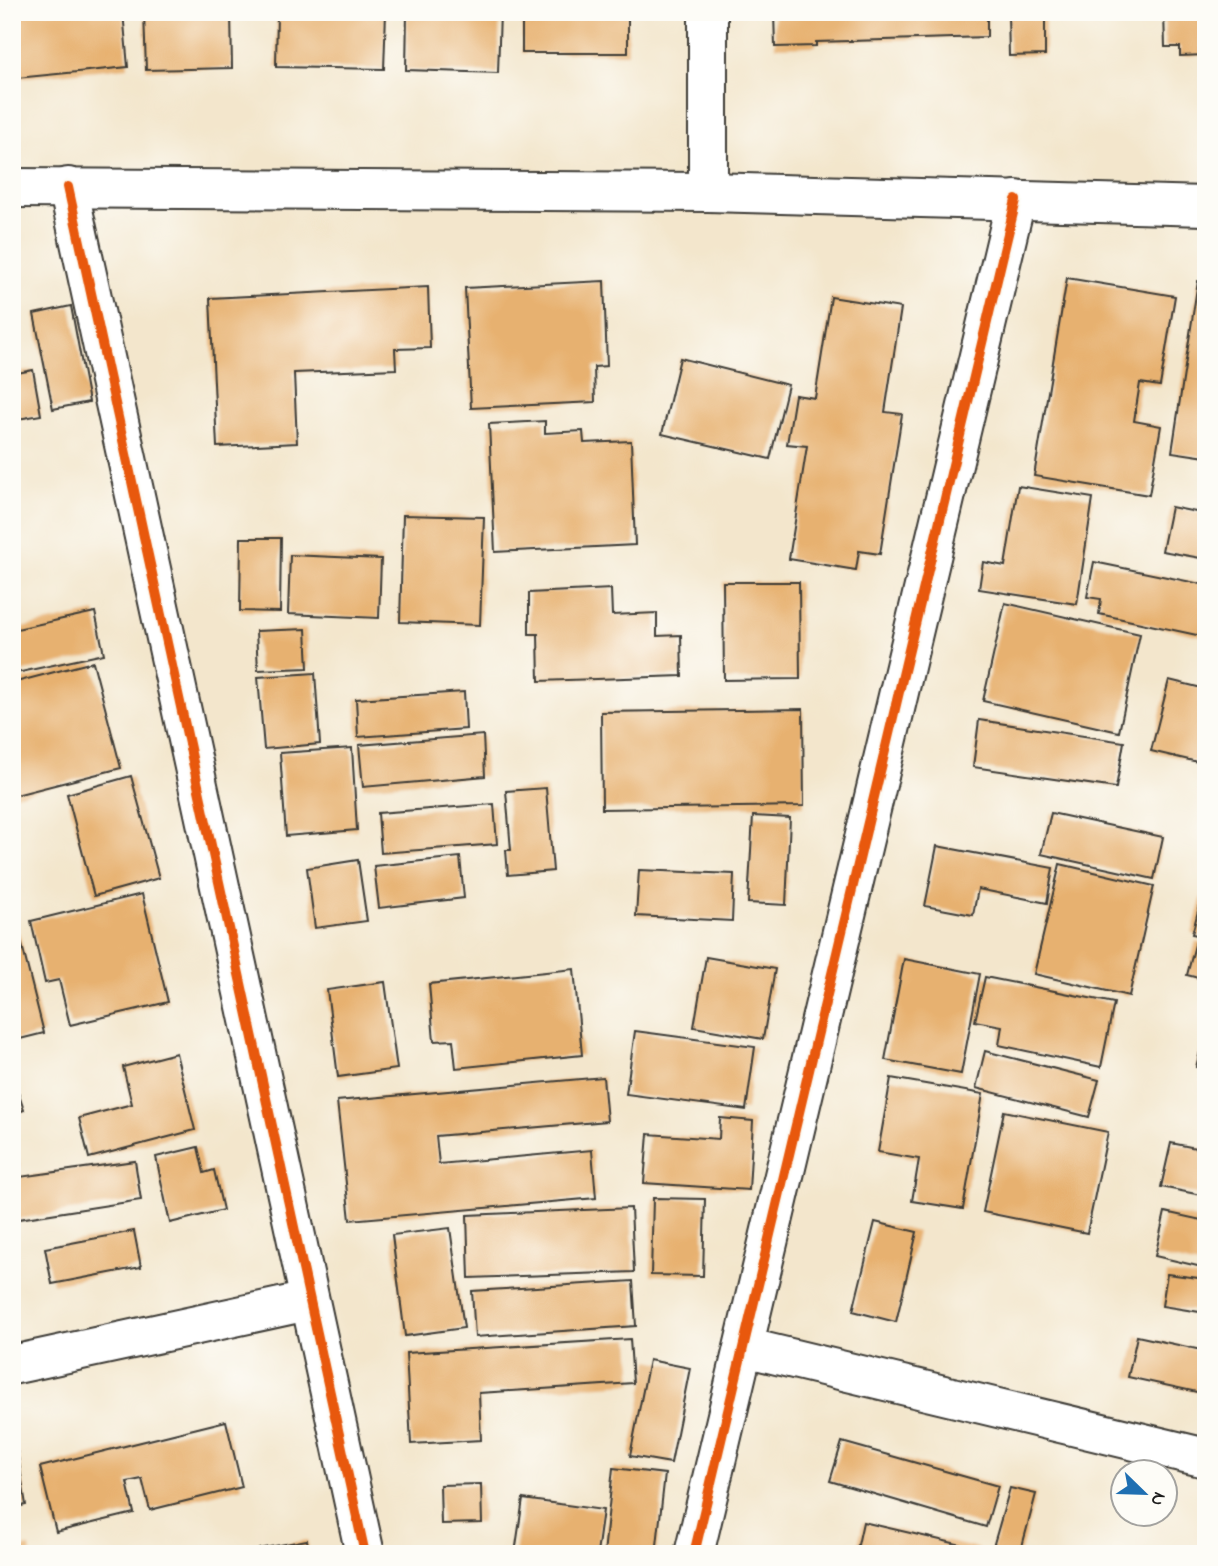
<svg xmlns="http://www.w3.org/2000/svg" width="1218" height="1566" viewBox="0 0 1218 1566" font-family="'Indie Flower',sans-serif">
<rect width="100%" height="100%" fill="#fdfcf7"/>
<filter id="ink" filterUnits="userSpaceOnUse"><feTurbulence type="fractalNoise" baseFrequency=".0143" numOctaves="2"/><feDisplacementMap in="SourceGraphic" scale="14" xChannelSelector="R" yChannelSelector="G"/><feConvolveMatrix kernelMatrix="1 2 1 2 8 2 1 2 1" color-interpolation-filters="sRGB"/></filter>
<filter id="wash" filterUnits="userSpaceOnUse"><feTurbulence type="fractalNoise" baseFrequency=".00686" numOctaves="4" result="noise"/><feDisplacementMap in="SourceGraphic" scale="28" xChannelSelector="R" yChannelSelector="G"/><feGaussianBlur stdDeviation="1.57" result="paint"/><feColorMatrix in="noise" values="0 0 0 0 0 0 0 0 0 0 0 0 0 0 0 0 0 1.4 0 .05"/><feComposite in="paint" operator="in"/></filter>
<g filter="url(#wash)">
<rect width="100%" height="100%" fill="#f3e6cc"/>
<g id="blocks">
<!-- building -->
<g fill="#e7b170">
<polygon points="12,12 123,12 128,67 17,78"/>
<polygon points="144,12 231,12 232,68 146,70"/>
<polygon points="277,12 386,12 384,69 276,67"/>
<polygon points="407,12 500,12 498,73 406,70"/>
<rect x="522" y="12" width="106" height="41"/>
<polygon points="774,12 987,12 987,37 816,42 816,46 775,47"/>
<polygon points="1008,12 1045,12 1045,55 1009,56"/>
<polygon points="1164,12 1206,12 1206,55 1180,56 1180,47 1165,47"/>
<polygon points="1067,278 1175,296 1160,386 1140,383 1134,421 1161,426 1149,495 1034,476"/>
<polygon points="604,281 607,366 594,367 595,402 471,408 465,288"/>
<polygon points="1198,281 1206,282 1206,457 1172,452"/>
<polygon points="428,287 430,348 395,349 396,369 294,373 297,443 217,447 210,298"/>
<polygon points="831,297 901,308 885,412 902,414 880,554 859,551 856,570 789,559 807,446 787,444 795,395 815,398"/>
<polygon points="71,306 89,402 53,409 34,314"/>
<polygon points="680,358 788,385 770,459 662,434"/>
<polygon points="33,370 41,415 12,420 12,374"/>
<polygon points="545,421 545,433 583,431 584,443 631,441 635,545 495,552 489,424"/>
<polygon points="1018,486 1093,498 1077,604 979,589 983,562 1005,566"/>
<polygon points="1171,507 1206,514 1206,559 1162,551"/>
<polygon points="403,515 484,517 480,625 400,622"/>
<polygon points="241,538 281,538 280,612 240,611"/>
<polygon points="290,555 381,559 379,618 288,614"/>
<polygon points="1094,562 1206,585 1206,637 1099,614 1101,599 1087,597"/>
<polygon points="723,582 799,582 800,679 724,680"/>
<polygon points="611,589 612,615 657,613 657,636 681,635 682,676 539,681 538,634 529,634 529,593"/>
<polygon points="1005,603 1140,634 1119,732 983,701"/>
<polygon points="95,612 104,654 12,674 12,630"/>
<polygon points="306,629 308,668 258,670 256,631"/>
<polygon points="93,662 121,768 12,796 12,683"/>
<polygon points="315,673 320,744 264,749 258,677"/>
<polygon points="1169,680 1206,689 1206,764 1151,751"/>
<polygon points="464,692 466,729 358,737 356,699"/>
<polygon points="803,709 804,806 602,809 601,712"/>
<polygon points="979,720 1124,742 1116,788 973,767"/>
<polygon points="483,735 485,776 363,787 359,745"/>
<polygon points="352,748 357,830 286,836 280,753"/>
<polygon points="131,776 159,878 94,896 67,794"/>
<polygon points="546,788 553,871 508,875 506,850 511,850 506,791"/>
<polygon points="494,804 497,844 381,853 378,813"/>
<polygon points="1051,813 1163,837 1154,879 1041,854"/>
<polygon points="753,816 790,818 786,905 748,903"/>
<polygon points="937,846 1053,868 1047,903 978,889 973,915 925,906"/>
<polygon points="460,857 464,898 379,908 374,866"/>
<polygon points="358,860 367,921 315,928 307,868"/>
<polygon points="1060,864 1154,886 1129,996 1034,974"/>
<polygon points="639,870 734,874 732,921 636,916"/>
<polygon points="142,894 168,1002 70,1025 59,980 45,983 31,921"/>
<polygon points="1202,896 1206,897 1206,937 1192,934"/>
<polygon points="19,933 44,1033 12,1041 12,935"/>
<polygon points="1196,941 1206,944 1206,980 1187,975"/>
<polygon points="706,957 775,969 763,1039 694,1027"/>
<polygon points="904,959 980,974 961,1074 885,1060"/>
<polygon points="574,969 582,1055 456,1068 453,1040 434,1041 429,984"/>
<polygon points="985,977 1114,1003 1101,1067 999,1045 1002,1026 975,1021"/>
<polygon points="385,982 397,1069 338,1077 327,990"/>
<polygon points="635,1031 755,1047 746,1110 626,1094"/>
<polygon points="1205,1033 1206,1033 1206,1070 1196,1067"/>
<polygon points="985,1051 1099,1080 1089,1117 976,1088"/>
<polygon points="176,1053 195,1130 89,1158 79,1118 132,1104 123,1067"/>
<polygon points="12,1074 24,1110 12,1114"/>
<polygon points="603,1077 607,1121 436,1136 439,1164 592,1150 596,1198 350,1220 337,1101"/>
<polygon points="891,1078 983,1094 963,1209 912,1201 919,1159 878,1152"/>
<polygon points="1004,1111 1108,1132 1087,1233 983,1212"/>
<polygon points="720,1118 753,1121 749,1190 644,1183 648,1134 719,1139"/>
<polygon points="12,1141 20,1166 12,1168"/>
<polygon points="1171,1143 1206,1150 1206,1196 1161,1187"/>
<polygon points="198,1147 204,1173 214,1170 223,1210 170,1223 156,1157"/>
<polygon points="135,1161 141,1200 12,1220 12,1178"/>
<polygon points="653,1198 705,1199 703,1276 651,1275"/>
<polygon points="631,1208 634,1272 469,1278 467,1215"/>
<polygon points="1165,1212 1206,1221 1206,1268 1155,1256"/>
<polygon points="875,1222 917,1232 896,1322 853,1311"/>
<polygon points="450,1228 464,1328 405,1336 392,1235"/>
<polygon points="134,1231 141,1267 52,1284 45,1248"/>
<polygon points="1167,1274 1206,1279 1206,1313 1162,1306"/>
<polygon points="633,1281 636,1326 475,1337 472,1291"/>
<polygon points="1137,1336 1206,1351 1206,1394 1128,1377"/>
<polygon points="630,1339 633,1383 479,1393 481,1440 411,1444 406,1353"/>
<polygon points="649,1360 690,1368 671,1463 630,1456"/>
<polygon points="226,1421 242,1487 150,1510 142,1479 127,1482 134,1513 56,1532 40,1467"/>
<polygon points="842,1442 998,1486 986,1527 830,1481"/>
<polygon points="16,1445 26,1505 12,1508 12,1446"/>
<polygon points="613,1468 665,1474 656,1554 604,1554"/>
<polygon points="481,1484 482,1523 441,1524 440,1485"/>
<polygon points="1010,1488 1036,1494 1020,1554 991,1554"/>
<polygon points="523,1499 603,1510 597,1554 515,1553"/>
<polygon points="863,1522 979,1549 978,1554 856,1554"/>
<polygon points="307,1540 310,1554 260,1554 259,1549"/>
<polygon points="30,1547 31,1554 12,1554 12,1550"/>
</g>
</g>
</g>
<g filter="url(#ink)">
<use href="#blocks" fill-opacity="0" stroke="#3c3a36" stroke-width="2"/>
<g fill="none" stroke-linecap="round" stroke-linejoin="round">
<!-- minor casing -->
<g stroke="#3c3a36" stroke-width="42">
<g id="minor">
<polyline points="708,12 708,192"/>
<polyline points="68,187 365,1554"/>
<polyline points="744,1347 1206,1458"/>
<polyline points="12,1365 308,1301"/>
<polyline points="694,1554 1016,200"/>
</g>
</g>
<!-- tertiary casing -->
<g stroke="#3c3a36" stroke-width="42">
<polyline id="tertiary" points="12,188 708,192 1206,206"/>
</g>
<!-- minor -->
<use href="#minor" stroke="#fff" stroke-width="38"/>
<!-- tertiary -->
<use href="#tertiary" stroke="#fff" stroke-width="38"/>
<!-- cycleway casing -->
<g stroke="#fdfcf7" stroke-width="15">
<g id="cycleway">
<polyline points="68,187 365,1554"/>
<polyline points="694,1554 1016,200"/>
</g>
</g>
<!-- cycleway -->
<use href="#cycleway" stroke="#e8590c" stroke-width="10"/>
</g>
</g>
<!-- margin -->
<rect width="1218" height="1566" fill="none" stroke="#fdfcf7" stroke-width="42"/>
<!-- north arrow -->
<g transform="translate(1144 1493) rotate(113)"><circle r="33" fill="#fdfcf7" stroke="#a3a29f" stroke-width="2"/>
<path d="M0-5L12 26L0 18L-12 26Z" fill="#1f6fb2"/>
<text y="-10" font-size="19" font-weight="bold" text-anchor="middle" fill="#1c1c1c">N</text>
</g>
</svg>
